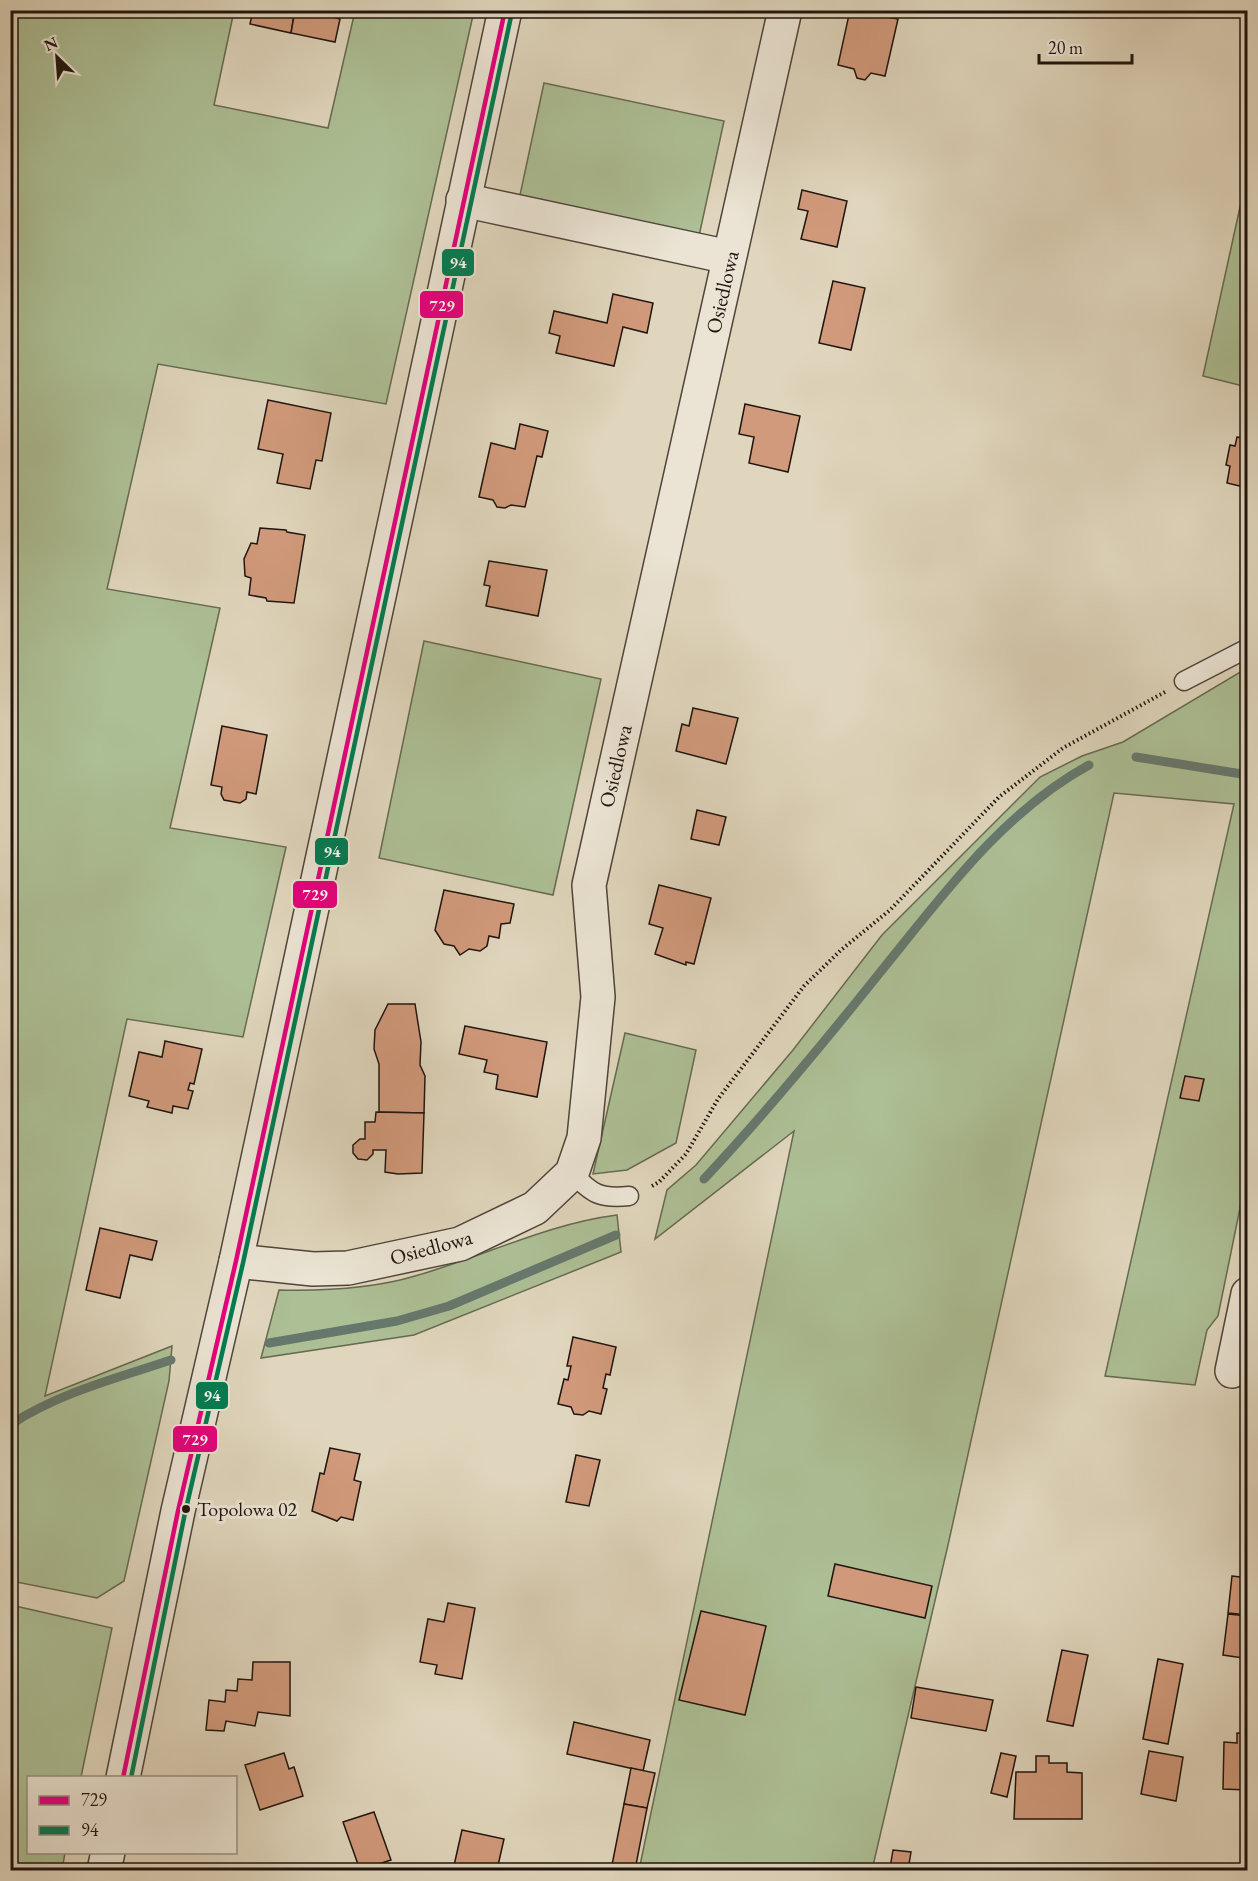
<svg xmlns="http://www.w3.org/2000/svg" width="1258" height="1881" viewBox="0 0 1258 1881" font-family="'EB Garamond',serif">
<rect width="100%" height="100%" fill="#e0d6bd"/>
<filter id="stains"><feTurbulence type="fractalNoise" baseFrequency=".00333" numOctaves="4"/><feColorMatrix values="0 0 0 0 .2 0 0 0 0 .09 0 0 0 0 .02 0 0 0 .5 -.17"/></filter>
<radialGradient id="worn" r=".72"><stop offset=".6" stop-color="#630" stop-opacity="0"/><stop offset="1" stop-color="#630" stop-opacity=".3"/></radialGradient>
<!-- green -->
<g fill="#adbf95" stroke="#666a52" stroke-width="1.5">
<polygon points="10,11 234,11 214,105 328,128 355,11 474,11 386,404 158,364 107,589 220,608 170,828 286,847 243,1037 127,1019 45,1396 172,1346 169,1381 124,1581 97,1598 11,1581"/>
<polygon points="544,83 724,121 699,236 520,195"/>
<polygon points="1247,175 1247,387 1203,376"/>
<polygon points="424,641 601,679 553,895 379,858"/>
<polygon points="1247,668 1248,739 1244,754 1248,755 1247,1174 1218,1316 1207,1330 1195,1385 1105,1376 1234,804 1114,793 948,1545 872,1870 639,1870 794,1131 655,1239 667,1190 696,1165 793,1050 882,935 1040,777 1082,756 1123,742"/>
<polygon points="625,1033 696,1050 676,1143 627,1170 593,1174"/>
<path d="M617,1215l4,37 -207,83 -153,23 18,-68c45,1 93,-1 136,-14 68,-19 131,-52 202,-61z"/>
<polygon points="11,1605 112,1628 81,1777 28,1778 28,1852 65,1853 62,1870 11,1870"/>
</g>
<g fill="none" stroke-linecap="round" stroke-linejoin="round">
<!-- stream -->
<g stroke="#66786d" stroke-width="9">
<polyline points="1136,757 1248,775"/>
<path d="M704,1179c61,-65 118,-134 174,-204 62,-76 123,-162 211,-210"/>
<polyline points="269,1343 397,1321 449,1306 616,1235"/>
<path d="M10,1425c48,-32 107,-47 161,-65"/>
</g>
</g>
<!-- building -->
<g fill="#d19a7c" stroke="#1f140f" stroke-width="1.5">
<polygon points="253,10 295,10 291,33 250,24"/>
<polygon points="295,10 337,10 336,18 340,19 335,42 291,33"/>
<polygon points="850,10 898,19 885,76 871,73 865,80 857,78 854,69 838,65"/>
<polygon points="802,190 847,201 837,247 801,239 808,211 798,209"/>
<polygon points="833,281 865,288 851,350 819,343"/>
<polygon points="613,294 653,303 647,333 623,327 614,366 556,353 560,336 549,333 554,311 607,323"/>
<polygon points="268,400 331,413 322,461 316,460 310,489 277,483 283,454 258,449"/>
<polygon points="745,404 800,416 788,472 749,463 754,437 739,434"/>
<polygon points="520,424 548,431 542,457 537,456 525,507 511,505 505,508 497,507 493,500 479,497 491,443 515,449"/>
<polygon points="1237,437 1248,439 1248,488 1227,483 1230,466 1226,465 1230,445 1235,446"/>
<polygon points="1248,490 1248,508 1244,507"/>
<polygon points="260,528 286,530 287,532 305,535 294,603 267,601 266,598 249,595 251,578 245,576 244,559 251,543 257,544"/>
<polygon points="489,561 547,570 538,616 486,606 490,586 484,585"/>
<polygon points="693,708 738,718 726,764 676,751 682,724 689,726"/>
<polygon points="222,726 267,735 256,794 247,792 246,799 240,803 224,800 221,794 222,787 211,785"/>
<polygon points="697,810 726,817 719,845 691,839"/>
<polygon points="659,885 711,898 694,964 686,962 686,965 655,954 663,928 649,924"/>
<polygon points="444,890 514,904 510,923 501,924 499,938 489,936 487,946 480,951 469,949 460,955 454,946 444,944 435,930"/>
<polygon points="388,1004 415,1004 421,1042 420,1065 425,1076 424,1113 379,1112 379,1064 374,1049 375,1030"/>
<polygon points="465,1026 547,1042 537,1097 496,1089 498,1075 484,1072 487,1060 459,1054"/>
<polygon points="165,1041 202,1049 194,1084 190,1083 188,1090 193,1091 188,1109 173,1106 172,1113 147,1107 149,1101 129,1096 139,1052 162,1057"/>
<polygon points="1185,1076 1204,1079 1199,1101 1180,1098"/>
<polygon points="376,1112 424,1113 422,1173 398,1174 385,1172 386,1150 373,1150 373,1154 367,1160 358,1159 353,1153 353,1145 360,1139 365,1139 365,1122 375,1122"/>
<polygon points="100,1228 157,1241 152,1260 130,1255 120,1298 86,1290"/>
<polygon points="573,1337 616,1347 610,1375 606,1374 603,1388 607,1389 601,1414 589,1411 583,1415 574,1414 571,1407 558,1404 564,1379 568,1380 571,1366 567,1366"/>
<polygon points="330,1448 360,1454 354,1480 361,1482 353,1520 341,1517 337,1521 312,1511 320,1473 324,1474"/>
<polygon points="576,1455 600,1460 589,1506 566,1502"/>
<polygon points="835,1564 932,1586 925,1618 828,1596"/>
<polygon points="1232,1576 1248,1578 1248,1615 1228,1613"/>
<polygon points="448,1603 475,1608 462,1679 435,1674 437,1665 420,1662 428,1619 444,1622"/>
<polygon points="701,1611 766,1626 745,1715 679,1700"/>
<polygon points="1228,1614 1248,1616 1243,1658 1223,1655"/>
<polygon points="1062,1650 1088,1655 1073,1726 1047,1721"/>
<polygon points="1158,1659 1183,1664 1168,1744 1143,1739"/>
<polygon points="253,1662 290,1662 290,1716 258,1712 255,1726 226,1721 224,1731 206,1730 209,1700 225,1702 226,1690 237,1691 238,1679 252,1680"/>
<polygon points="916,1687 993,1700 986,1731 911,1718"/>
<polygon points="574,1722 650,1740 643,1771 567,1754"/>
<polygon points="1237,1733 1248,1734 1248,1790 1223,1789 1224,1742 1237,1743"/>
<polygon points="1149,1751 1183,1757 1176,1801 1141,1794"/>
<polygon points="284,1753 289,1769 294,1767 303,1796 260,1810 245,1765"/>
<polygon points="1001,1753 1016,1756 1007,1797 991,1793"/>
<polygon points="1036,1756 1049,1756 1049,1763 1067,1763 1067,1772 1082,1773 1082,1819 1014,1819 1016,1772 1036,1772"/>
<polygon points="631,1768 655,1773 647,1808 624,1804"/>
<polygon points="624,1804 647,1808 635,1870 611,1870"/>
<polygon points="374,1812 391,1860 360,1870 343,1822"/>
<polygon points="462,1830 504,1839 497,1870 453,1870"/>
<polygon points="893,1850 911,1852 908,1870 872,1870 873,1865 890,1868"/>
</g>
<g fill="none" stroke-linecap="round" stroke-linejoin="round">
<!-- service casing -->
<g stroke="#4f443a" stroke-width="21">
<g id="service">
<polyline points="1184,681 1248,648"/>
<path d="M572,1173c20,21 28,26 57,23"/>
</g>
</g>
<!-- minor casing -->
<g stroke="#4f443a" stroke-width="36">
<g id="minor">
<polyline points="463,200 729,257"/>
<polyline points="236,1261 313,1269 348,1268 460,1244 535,1208 572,1173 584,1138 598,997 589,885 785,10"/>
<polyline points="1232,1371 1248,1294"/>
<polyline points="123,1778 178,1511 236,1261 505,10"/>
<polyline points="104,1870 108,1852"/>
</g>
</g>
<!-- path -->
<polyline stroke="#1f140f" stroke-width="4" stroke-dasharray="1.5 3" stroke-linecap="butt" points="652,1186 659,1182 686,1154 718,1099 804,986 841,950 890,910 999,797 1063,748 1165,692"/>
<!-- service -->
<use href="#service" stroke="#ebe4d4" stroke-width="18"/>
<!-- minor -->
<use href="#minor" stroke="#ebe4d4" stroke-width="33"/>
<!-- bus-1 casing -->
<g stroke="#ebe4d4" stroke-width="9">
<polyline id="bus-1" points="123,1778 178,1511 236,1261 505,10"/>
</g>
<!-- bus-2 casing -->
<g stroke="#ebe4d4" stroke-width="9">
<polyline id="bus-2" points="131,1778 185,1513 243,1263 512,12"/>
</g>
<!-- bus-1 -->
<use href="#bus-1" stroke="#e5007d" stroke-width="4.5"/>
<!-- bus-2 -->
<use href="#bus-2" stroke="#007c52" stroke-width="4.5"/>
</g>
<!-- markers -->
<circle fill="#1f140f" stroke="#ebe4d4" stroke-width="2" cx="186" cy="1509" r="5"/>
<g text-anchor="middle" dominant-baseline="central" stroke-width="6" stroke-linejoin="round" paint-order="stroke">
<!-- bus labels -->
<g font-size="20" fill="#1f140f" stroke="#ebe4d4" text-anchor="start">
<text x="197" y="1509">Topolowa 02</text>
</g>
<!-- street labels -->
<g font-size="21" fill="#1f140f" stroke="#ebe4d4">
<text transform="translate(722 292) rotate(-77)">Osiedlowa</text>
<text transform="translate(615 766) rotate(-77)">Osiedlowa</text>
<text transform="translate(431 1247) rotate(-15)">Osiedlowa</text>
</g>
</g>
<g stroke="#ebe4d4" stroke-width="2">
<rect x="441" y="248" width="34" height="29" rx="6" fill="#007c52"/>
<rect x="419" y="290" width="45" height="29" rx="6" fill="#e5007d"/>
<rect x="314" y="837" width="35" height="29" rx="6" fill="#007c52"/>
<rect x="292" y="880" width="46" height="29" rx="6" fill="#e5007d"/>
<rect x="195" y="1381" width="34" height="29" rx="6" fill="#007c52"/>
<rect x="172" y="1425" width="46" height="28" rx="6" fill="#e5007d"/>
</g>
<g font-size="16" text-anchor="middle" font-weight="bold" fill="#fff">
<text x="458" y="268">94</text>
<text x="442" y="311">729</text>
<text x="332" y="857">94</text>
<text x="315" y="900">729</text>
<text x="212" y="1401">94</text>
<text x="195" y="1445">729</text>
</g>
<!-- margin -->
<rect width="1258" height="1881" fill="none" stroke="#e0d6bd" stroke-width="36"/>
<rect x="12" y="12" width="1234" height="1857" fill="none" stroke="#1f140f" stroke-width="3"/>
<rect x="18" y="18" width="1222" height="1845" fill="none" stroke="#1f140f" stroke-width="1.5"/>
<!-- legend -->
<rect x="27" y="1776" width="210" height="78" fill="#ebe4d4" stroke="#999185" stroke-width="1.5"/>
<rect x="39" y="1796" width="30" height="9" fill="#e5007d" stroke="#999185" stroke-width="1.5"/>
<text x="81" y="1806" font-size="18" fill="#1f140f">729</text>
<rect x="39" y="1826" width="30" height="9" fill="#007c52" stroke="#999185" stroke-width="1.5"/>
<text x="81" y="1836" font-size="18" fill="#1f140f">94</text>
<!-- north arrow -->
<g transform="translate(57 57) rotate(335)" stroke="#ebe4d4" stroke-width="4.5" paint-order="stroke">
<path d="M0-4.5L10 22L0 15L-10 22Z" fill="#1f140f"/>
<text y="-9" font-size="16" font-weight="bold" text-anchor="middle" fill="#1f140f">N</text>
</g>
<!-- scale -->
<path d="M1039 54v9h93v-9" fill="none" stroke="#1f140f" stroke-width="3"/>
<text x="1048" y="54" font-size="18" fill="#1f140f" stroke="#ebe4d4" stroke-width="4.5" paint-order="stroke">20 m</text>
<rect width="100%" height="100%" filter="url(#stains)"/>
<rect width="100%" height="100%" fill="url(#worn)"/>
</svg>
